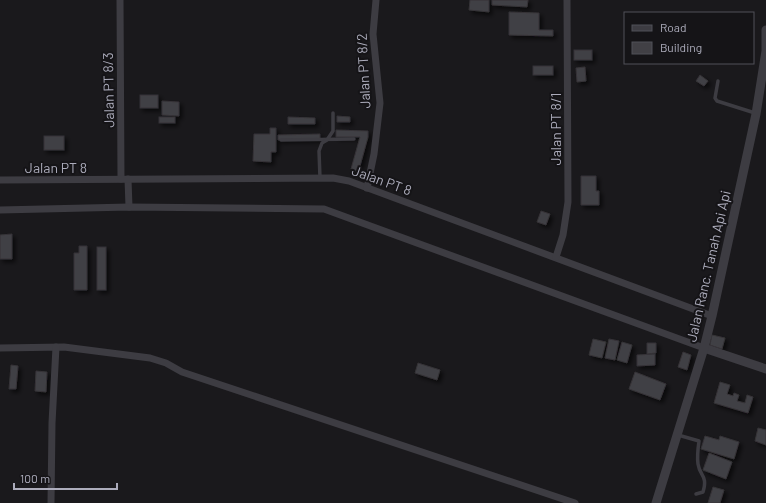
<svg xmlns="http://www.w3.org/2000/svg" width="766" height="503" viewBox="0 0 766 503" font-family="Barlow,sans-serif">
<defs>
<filter id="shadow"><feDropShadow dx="3" dy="3" stdDeviation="2" flood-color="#0009"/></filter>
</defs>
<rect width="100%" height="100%" fill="#1a191c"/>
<!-- building -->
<g fill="#414045" stroke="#353337" filter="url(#shadow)">
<polygon points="470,0 489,0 489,12 469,10"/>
<polygon points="492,0 528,0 527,7 492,5"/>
<polygon points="509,12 539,13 539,30 553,30 553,36 509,35"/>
<rect x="574" y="50" width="18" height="10"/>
<rect x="533" y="66" width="20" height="9"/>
<polygon points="585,67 586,81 577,82 576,68"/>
<polygon points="700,75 708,81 704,86 696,81"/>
<rect x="140" y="95" width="18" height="13"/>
<polygon points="162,101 179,102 179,116 162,115"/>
<polygon points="337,116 350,117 350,122 337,122"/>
<rect x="159" y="117" width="16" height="6"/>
<polygon points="288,117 315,118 315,124 288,124"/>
<polygon points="270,128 276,128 276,152 271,152 271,162 253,161 254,134 270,134"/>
<polygon points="336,130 368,131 368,137 360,166 358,165 356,171 351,169 360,137 336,137"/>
<polygon points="320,134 320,139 278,140 278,135"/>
<rect x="44" y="136" width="20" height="14"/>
<polygon points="581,176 596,176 596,191 599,191 599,205 581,205"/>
<polygon points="541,211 550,214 546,225 537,222"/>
<polygon points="12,234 12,259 0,259 0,235"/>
<polygon points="79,246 87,246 87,290 74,290 74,253 79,253"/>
<rect x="97" y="247" width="9" height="43"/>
<polygon points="712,335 725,338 722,349 710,345"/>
<polygon points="593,339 606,342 602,358 589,355"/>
<polygon points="609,339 619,341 615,360 605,358"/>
<polygon points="622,342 632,345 627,363 617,360"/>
<polygon points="647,343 656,343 656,353 647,354"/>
<polygon points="683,352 691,355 687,370 678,367"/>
<polygon points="655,354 655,365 637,366 637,355"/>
<polygon points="418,363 440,370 437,380 415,373"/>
<polygon points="11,365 18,366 16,389 9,389"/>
<polygon points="36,371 47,372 46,392 35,391"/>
<polygon points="635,372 666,384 660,400 629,389"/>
<polygon points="720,382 730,385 727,394 733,396 734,393 739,395 737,401 745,403 747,395 753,397 748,413 714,403"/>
<polygon points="758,428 766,430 766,445 755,441"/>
<polygon points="705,436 719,440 720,436 739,442 734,459 701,449"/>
<polygon points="709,453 732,462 726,479 703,470"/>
<polygon points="713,487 724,490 720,503 708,503"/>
</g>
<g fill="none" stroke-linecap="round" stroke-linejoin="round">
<!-- service -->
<g stroke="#3d3c42" stroke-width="3.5">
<polyline points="718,81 715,98 717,101 755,113"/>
<polyline points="281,140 354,139"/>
<polyline points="320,178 319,151 322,143 327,140 333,131 333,113"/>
<path d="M678,435l21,6c-1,7 -2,16 -1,23 2,13 10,11 5,28l-7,2"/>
</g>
<!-- minor -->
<g stroke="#3d3c42" stroke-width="7">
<polyline points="120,0 121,179"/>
<polyline points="128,179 129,207"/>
<polyline points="0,180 333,178 349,181 712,316"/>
<polyline points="367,188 374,154 380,103 373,34 376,0"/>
<polyline points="0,210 129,207 324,209 704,348"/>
<polyline points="556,257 563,235 568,202 567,0"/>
<polyline points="0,348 64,347 150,358 166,363 182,372 575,503"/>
<polyline points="51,503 52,423 56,347"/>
</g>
<!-- tertiary -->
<g stroke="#3d3c42" stroke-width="9">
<polyline points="704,348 766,369"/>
<polyline points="656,503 704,348 712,316 756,114 766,51 766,30"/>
</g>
</g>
<g text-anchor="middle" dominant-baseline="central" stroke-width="4" stroke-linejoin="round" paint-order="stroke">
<!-- street labels -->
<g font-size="14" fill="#acacbb" stroke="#151417">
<text transform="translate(363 71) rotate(-93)">Jalan PT 8/2</text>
<text transform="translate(108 90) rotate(-91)">Jalan PT 8/3</text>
<text transform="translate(555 129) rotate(-90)">Jalan PT 8/1</text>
<text x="56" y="167">Jalan PT 8</text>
<text transform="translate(382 180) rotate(20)">Jalan PT 8</text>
<text transform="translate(708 266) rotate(-77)">Jalan Ranc. Tanah Api Api</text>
</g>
</g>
<!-- legend -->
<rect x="624" y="12" width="130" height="52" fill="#151417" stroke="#515159"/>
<rect x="632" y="25" width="20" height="6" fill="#3d3c42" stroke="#515159"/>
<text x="660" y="32" font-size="12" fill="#acacbb">Road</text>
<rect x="632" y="42" width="20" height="12" fill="#414045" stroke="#515159"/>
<text x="660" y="52" font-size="12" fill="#acacbb">Building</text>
<!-- scale -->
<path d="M14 483v6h103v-6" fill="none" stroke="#acacbb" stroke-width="2"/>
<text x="20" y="483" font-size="12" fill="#acacbb" stroke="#151417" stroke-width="3" paint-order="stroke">100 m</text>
</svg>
